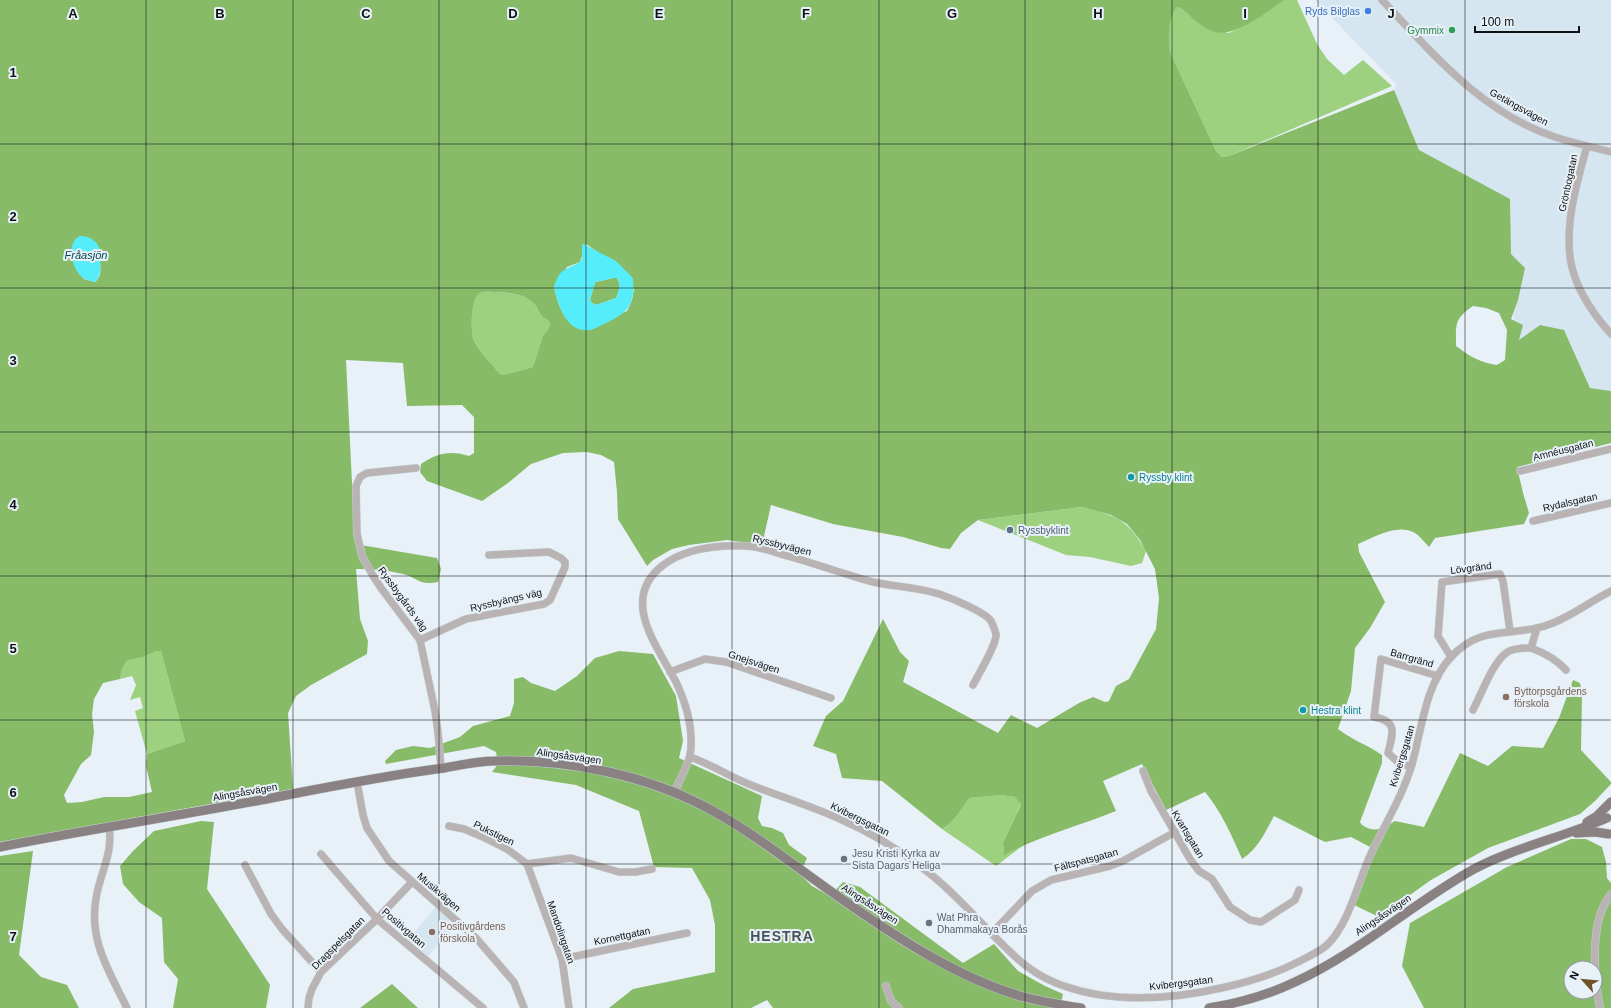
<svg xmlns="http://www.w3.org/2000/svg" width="1611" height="1008" viewBox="0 0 1611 1008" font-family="Helvetica,sans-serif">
<rect width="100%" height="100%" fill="#e8f1f8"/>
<!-- built -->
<g fill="#d6e6f1">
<polygon points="1315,0 1611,0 1611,391 1590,388 1564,330 1519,340 1504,276 1419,150 1394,90 1396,84"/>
<polygon points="436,907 457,925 428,956 408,939"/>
</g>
<!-- green -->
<g fill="#9dd07f">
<path d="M1285,0h12l20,44 10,15 17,16 19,-15 29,26 -163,70 -7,1 -6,-6 -46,-99c-2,-15 -3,-32 6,-44l3,-1 25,20 25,6 15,-7z"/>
<path d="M499,292c11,1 27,2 35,12 6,6 5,13 14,16l2,5 -3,6 -4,4 -10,32 -30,8 -4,-2c-8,-10 -19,-21 -25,-32 -4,-9 -3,-43 6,-48 5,-2 13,-1 19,-1z"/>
<path d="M1082,507c35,9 45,12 64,44l-4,12 -11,3 -41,-9 -24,-2 -88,-35z"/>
<polygon points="157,651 161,651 185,741 147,754 135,711 143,708 140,697 130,700 136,685 132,676 120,679 122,669 127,661 143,657"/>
<path d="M1001,795l14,2 6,6 -18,40 1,11 21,-10 -29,22 -54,-37c16,-10 16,-17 28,-31z"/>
</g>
<!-- forest -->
<g fill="#87bb67" fill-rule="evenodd">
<path d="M0,0h1285c-18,11 -48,37 -70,32 -13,-3 -25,-17 -36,-25l-3,1c-8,12 -8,29 -6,44l46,99 6,6 7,-1 165,-66 25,60 91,49 1,55 14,14 -7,32 -7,19 12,6 -4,15 21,-15 24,5 26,58 21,3v52l-94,24 6,26 6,20 -5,11 -89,14 -6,9c-4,-4 -9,-11 -14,-14 -18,-10 -40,4 -57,11l1,8 26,50 -15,26 -15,20 -4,43 -13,38c14,11 30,16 44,26v8l-22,59 2,3c14,9 20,3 33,-4l29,6 36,-74 28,13 24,-20 31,2 16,-30 14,-38 7,3 2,10 -1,57 30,32v2l-16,17 -15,13 -92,34 -57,32 -52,37 -27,-13 22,-55 -23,-12 -26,5 -51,-26c-8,15 -16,33 -32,43 -10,-23 -21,-48 -37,-67l-39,18 -24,-46 -39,17 13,30c-37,15 -76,25 -112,44l-1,-12 18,-39 -6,-7 -14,-2 -31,3c-12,14 -12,21 -28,31l-60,-48 -40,-3 -6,-24 -23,-8 13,-30 17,-15 40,-82 17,33 9,9 -6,21 95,51 13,-18 26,13 42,-25 14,-6 12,5 4,-1 7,-15 13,-7 27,-50 3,-31 -4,-29 -15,-29 -13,-16 -16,-9 -29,-8 -104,13 -17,13 -11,16 -9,-1 -38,-11 -70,-13 -62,-19 -9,40 -35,-5 -38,5 -17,4 -19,11 -6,6 -29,-47 -1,-27 -3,-30 -13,-7 -14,-3 -24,1 -32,11 -23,19 -26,18 -55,-20 -7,-9 1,-8c16,-11 30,-14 48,-8l5,-3v-36l-12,-12 -55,1 -4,-43 -57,-3 9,184 82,14 4,11 -3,13c-20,4 -19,-4 -35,-8 -16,-4 -31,-5 -47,-5l4,50 8,22 -1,13 -56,31 -15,11 -8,17 5,76 -293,53zM586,244l13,9 35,36 -2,11 -5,11 -48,18c-16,-9 -21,-24 -25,-42l13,-20 13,-5zM102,253l1,5 -3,4c1,7 1,15 -5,20l-11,-3 -9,-12zM499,292c11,1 27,2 35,12 6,6 5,13 14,16l2,5 -3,6 -4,4 -10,32 -30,8 -4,-2c-8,-10 -19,-21 -25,-32 -4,-9 -3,-43 6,-48 5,-2 13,-1 19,-1zM1473,306l13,2 13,5 8,17 -2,30 -8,5c-16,-2 -28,-9 -41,-19 0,-22 -2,-27 17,-40zM157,651h4l24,90 -38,13 -1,12 6,26 -23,5h-25l-22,5 -15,1 -3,-8 17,-31 10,-9 3,-23 -2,-18 2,-15 9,-16 17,-4 2,-10 5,-8 16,-4z"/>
<path d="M614,278h3c4,7 2,13 -1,20l-20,7 -4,-2 -2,-3 5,-18z"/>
<polygon points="619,651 653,654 676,696 683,741 679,758 762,796 758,818 762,826 772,828 783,833 789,845 807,858 800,874 812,886 830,896 843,882 860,887 963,963 994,944 1018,971 1045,986 1063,994 1060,1008 773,1008 767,1000 751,1008 609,1008 633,989 715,972 715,925 710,900 692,868 654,867 639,811 576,785 492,772 498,764 496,752 484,746 386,764 385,761 396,750 413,746 430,748 460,737 473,726 510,716 514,703 514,679 523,677 531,683 555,691 577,676 595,658"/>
<polygon points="201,821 214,822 207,889 270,985 266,1008 173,1008 178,979 164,962 162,918 139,902 123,884 120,866 133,851 154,831"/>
<path d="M1571,839h15l16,8 4,15 1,16 4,5v125h-187l-22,-42 8,-43 97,-56zM1571,968h24v24h-24z"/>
<polygon points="33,851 19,955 41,977 67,985 79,1008 0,1008 0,856"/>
<polygon points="392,984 418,1008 360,1008"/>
</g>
<!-- water -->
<g fill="#56edfa" fill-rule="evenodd">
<path d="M80,236c13,-1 21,10 23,22l-3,4c1,7 0,15 -5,20 -3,-1 -9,-2 -12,-4 -11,-8 -18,-35 -3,-42z"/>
<path d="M583,244l33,17 17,17c2,26 -4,34 -27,45 -5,2 -12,7 -17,7 -23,3 -31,-26 -35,-43 6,-19 10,-16 26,-25l2,-3v-14zM614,278h3c4,7 2,13 -1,20l-20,7 -4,-2 -2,-3 5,-18z"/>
</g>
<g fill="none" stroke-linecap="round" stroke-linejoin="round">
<!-- minor casing -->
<g stroke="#c5cdd4" stroke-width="8">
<g id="minor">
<path d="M1382,0c51,54 100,113 173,137 18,6 37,10 56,15"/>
<path d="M1587,146c-10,36 -23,79 -16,117 5,26 23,52 40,71"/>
<polyline points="416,468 367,473 360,477 356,486 357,534 362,556 372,574 381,588 420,640 435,711 438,732 441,768"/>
<polyline points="1520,471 1611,449"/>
<polyline points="1533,521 1611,503"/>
<polyline points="420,640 466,619 544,604 550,600 565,567 565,562 561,558 549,552 489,555"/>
<path d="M1531,648c14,5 25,11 35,22"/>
<polyline points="1451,657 1438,636 1442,582 1500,574 1503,581 1510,631"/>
<polyline points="670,672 705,659 726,662 831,698"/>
<path d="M1473,710c9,-17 19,-46 33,-57 7,-5 17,-5 25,-5l6,-20"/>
<path d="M690,757c21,7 40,20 61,28 30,12 61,21 91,35 28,12 54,28 78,46 26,19 49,44 71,67 23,23 40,42 73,53 51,18 110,13 162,1 26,-6 51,-14 74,-26 9,-5 19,-9 27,-16 21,-20 30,-59 42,-87 14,-31 33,-60 43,-94 10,-35 13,-79 39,-107 32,-35 64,-18 102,-34 20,-8 38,-22 58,-32"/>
<path d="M1411,767l-13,-5 -10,-9c5,-20 10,-32 -14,-36l7,-58 57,17"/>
<polyline points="1143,771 1151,791 1190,859 1199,871 1212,879 1230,907 1250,920 1261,922 1295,900 1299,890"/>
<polyline points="357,782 363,815 367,828 389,861 476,938 514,982 524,1008"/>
<path d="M674,793c6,-15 17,-31 17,-47 1,-21 -6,-45 -15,-64 -18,-35 -57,-82 -14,-116 23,-18 55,-21 83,-20 13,0 26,5 39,9 30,8 59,19 89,27 22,5 47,5 69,13 11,4 43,17 49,26 2,4 4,9 5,13 1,10 -18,41 -23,51"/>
<polyline points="449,826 464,829 483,837 507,849 527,864 562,959 569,1008"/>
<path d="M109,828c4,23 -7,42 -12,65 -10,45 11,76 30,115"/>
<polyline points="321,854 377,919 483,1008"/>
<polyline points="527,864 571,858 619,872 635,872 652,869"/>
<polyline points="245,865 271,914 282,929 321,972"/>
<polyline points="992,933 1032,891 1051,880 1110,866 1123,861 1175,832"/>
<polyline points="562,959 687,933"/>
<polyline points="886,986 891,1001 899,1008"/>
<polyline points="308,1008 309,998 312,989 321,972 377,919 412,882"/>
<path d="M1600,1008c-6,-31 -11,-88 11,-114"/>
</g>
</g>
<!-- major casing -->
<g stroke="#c5cdd4" stroke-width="10">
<g id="major">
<polyline points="1587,822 1597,816 1611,802"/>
<polyline points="1576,833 1595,832 1609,834"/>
<path d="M0,847c85,-17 171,-30 256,-46 62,-12 125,-25 188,-33 17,-3 34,-7 51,-7 74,-2 153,14 218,50 47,26 89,61 133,91 53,37 116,78 178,95 19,5 38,8 57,11"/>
<path d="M1209,1008c30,-5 59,-13 86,-26 65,-30 118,-79 179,-113 42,-22 90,-32 133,-51"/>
</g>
</g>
<!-- minor -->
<use href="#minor" stroke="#b9b3b4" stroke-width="7"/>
<!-- major -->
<use href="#major" stroke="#8a8182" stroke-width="9"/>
</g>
<!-- grid -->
<path fill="none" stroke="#0e1114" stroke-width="1" stroke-opacity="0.55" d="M146,0v1008M293,0v1008M439,0v1008M586,0v1008M732,0v1008M879,0v1008M1025,0v1008M1172,0v1008M1318,0v1008M1465,0v1008M0,144h1611M0,288h1611M0,432h1611M0,576h1611M0,720h1611M0,864h1611"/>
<!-- markers -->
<circle fill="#3f7fe0" stroke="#e8f1f8" stroke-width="1.5" cx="1368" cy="11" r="4"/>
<circle fill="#2e9e5b" stroke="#e8f1f8" stroke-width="1.5" cx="1452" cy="30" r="4"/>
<g fill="#0f9aa8" stroke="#e8f1f8" stroke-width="1.5">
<circle cx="1131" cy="477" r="4"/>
<circle cx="1303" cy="710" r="4"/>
</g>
<circle fill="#5c6f8a" stroke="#e8f1f8" stroke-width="1.5" cx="1010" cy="530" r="4"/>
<g fill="#8d6e63" stroke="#e8f1f8" stroke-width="1.5">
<circle cx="1506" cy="697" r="4"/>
<circle cx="432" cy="932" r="4"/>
</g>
<g fill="#6b7280" stroke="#e8f1f8" stroke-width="1.5">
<circle cx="844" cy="859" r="4"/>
<circle cx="929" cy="923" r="4"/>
</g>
<g text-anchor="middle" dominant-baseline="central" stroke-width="4" stroke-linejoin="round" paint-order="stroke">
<!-- shop labels -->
<g font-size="10" fill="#366cbe" stroke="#e8f1f8" text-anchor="end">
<text x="1360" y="11">Ryds Bilglas</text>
</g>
<!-- leisure labels -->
<g font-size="10" fill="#27864d" stroke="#e8f1f8" text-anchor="end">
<text x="1444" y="30">Gymmix</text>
</g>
<!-- street labels -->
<g font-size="10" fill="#0e1114" stroke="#e8f1f8">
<text transform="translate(1519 107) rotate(29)">Getängsvägen</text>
<text transform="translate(1568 183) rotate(-78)">Grönbogatan</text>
<text transform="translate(1563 450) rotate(-14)">Amnéusgatan</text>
<text transform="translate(1570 502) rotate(-13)">Rydalsgatan</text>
<text transform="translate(782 545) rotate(14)">Ryssbyvägen</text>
<text transform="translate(1471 568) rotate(-7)">Lövgränd</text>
<text transform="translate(403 599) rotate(54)">Ryssbygårds väg</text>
<text transform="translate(506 600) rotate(-13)">Ryssbyängs väg</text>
<text transform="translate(1412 658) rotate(16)">Barrgränd</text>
<text transform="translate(754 662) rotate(18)">Gnejsvägen</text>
<text transform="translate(569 756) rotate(8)">Alingsåsvägen</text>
<text transform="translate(1402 756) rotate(-73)">Kvibergsgatan</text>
<text transform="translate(245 792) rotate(-10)">Alingsåsvägen</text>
<text transform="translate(860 819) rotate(26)">Kvibergsgatan</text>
<text transform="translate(494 833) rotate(26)">Pukstigen</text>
<text transform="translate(1188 834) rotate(59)">Kvartsgatan</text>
<text transform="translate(1086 860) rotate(-15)">Fältspatsgatan</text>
<text transform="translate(439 892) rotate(41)">Musikvägen</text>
<text transform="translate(870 904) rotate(33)">Alingsåsvägen</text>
<text transform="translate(1383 915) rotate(-34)">Alingsåsvägen</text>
<text transform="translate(404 928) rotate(41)">Positivgatan</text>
<text transform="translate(561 932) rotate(71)">Mandolingatan</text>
<text transform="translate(622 936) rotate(-12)">Kornettgatan</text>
<text transform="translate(338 943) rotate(-45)">Dragspelsgatan</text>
<text transform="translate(1181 983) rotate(-7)">Kvibergsgatan</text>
</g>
<!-- culture labels -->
<g font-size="10" fill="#0d838f" stroke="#e8f1f8" text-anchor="start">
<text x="1139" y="477">Ryssby klint</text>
<text x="1311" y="710">Hestra klint</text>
</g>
<!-- service labels -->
<g font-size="10" fill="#4e5e75" stroke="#e8f1f8" text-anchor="start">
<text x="1018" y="530">Ryssbyklint</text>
</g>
<!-- education labels -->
<g font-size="10" fill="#785e54" stroke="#e8f1f8" text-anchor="start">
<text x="1514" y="691">Byttorpsgårdens<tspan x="1514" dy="12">förskola</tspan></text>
<text x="440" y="926">Positivgårdens<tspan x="440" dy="12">förskola</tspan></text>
</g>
<!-- worship labels -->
<g font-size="10" fill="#5b616d" stroke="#e8f1f8" text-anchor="start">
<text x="852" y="853">Jesu Kristi Kyrka av<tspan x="852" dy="12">Sista Dagars Heliga</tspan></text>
<text x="937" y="917">Wat Phra<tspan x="937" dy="12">Dhammakaya Borås</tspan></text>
</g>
<!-- water labels -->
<g font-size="11" font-style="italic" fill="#034a50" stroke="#e8f1f8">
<text x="86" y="255">Fråasjön</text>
</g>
<!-- district labels -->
<g font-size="14" font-weight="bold" letter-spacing="1" fill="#4a5258" stroke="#e8f1f8">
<text x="782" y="936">HESTRA</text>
</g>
</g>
<g font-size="13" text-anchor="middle" font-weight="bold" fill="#0e1114" stroke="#e8f1f8" stroke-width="4" stroke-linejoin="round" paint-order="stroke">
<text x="73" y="18">A</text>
<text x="220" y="18">B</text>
<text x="366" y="18">C</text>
<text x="513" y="18">D</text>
<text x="659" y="18">E</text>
<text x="806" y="18">F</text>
<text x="952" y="18">G</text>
<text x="1098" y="18">H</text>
<text x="1245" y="18">I</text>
<text x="1391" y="18">J</text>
<text x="13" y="77">1</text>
<text x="13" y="221">2</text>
<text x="13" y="365">3</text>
<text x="13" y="509">4</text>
<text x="13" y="653">5</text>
<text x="13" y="797">6</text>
<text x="13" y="941">7</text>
</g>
<!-- north arrow -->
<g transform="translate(1583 980) rotate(297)"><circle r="19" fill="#e8f1f8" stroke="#91979d"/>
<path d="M0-3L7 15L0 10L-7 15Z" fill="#6f5326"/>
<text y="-6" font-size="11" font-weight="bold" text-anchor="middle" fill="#0e1114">N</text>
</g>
<!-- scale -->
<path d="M1475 26v6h104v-6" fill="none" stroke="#0e1114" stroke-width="2"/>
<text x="1481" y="26" font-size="12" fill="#0e1114" stroke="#e8f1f8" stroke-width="3" paint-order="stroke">100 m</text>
</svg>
